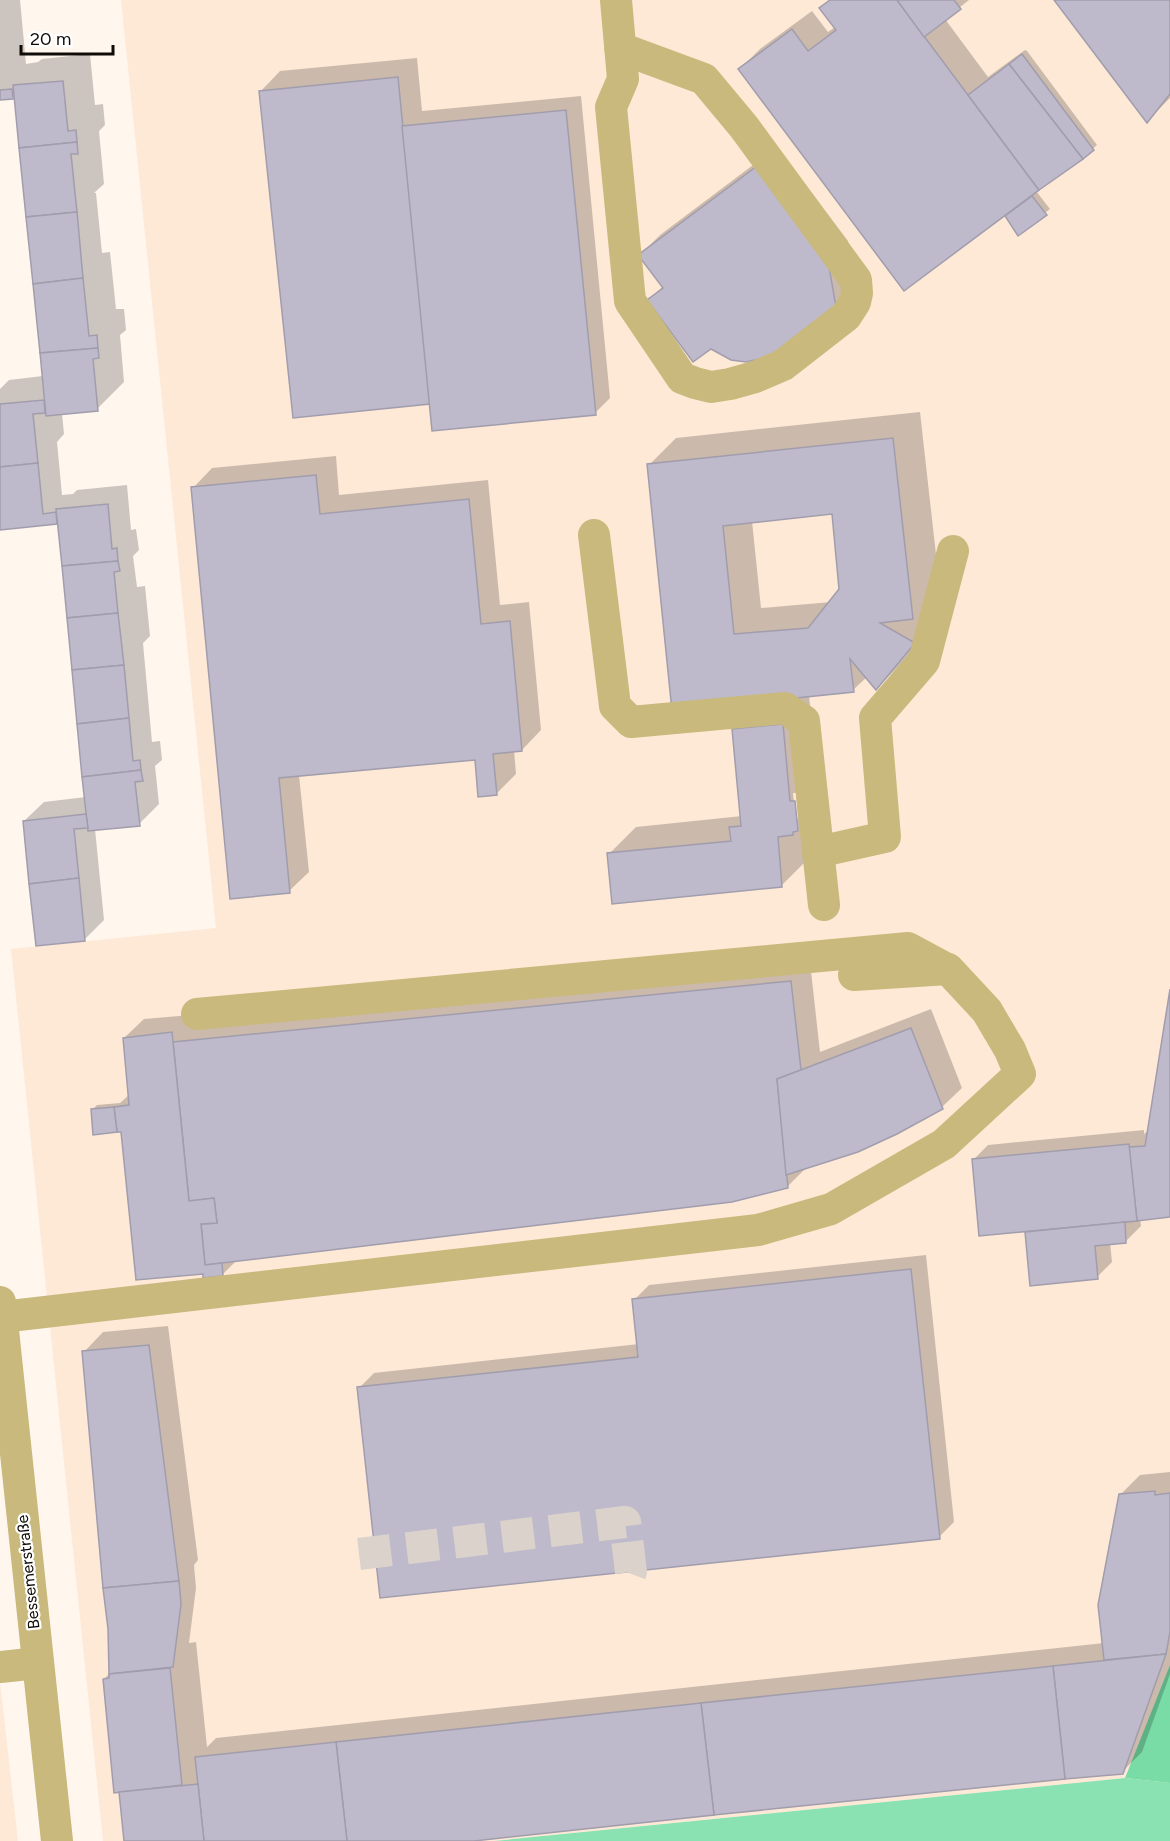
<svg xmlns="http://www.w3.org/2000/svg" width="1170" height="1841" viewBox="0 0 1170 1841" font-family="Figtree,sans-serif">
<rect width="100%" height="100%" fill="#fff6ee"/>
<!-- built -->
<g fill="#fee9d6">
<polygon points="121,0 1170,0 1170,1665 1125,1778 494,1841 103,1841 11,949 216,928"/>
<polygon points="0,1682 18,1841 0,1841"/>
</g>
<!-- green -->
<polygon fill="#8ae1b1" points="1125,1778 1170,1783 1170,1841 494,1841"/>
<!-- forest -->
<polygon fill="#79dca7" points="1170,1665 1170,1783 1125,1778"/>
<!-- shadow -->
<g fill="#0003" fill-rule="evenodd">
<polygon points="0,0 20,0 26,64 38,62 42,59 90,54 95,105 103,104 105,125 99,131 104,184 94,193 96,193 102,253 110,252 116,309 124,309 126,330 120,335 124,382 97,409 62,413 64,434 57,442 62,495 73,494 77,490 127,485 131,530 136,529 139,550 133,556 137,587 145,586 150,636 143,643 152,742 160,741 162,760 155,766 159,804 139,824 95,829 104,920 84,940 24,821 44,802 86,797 59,522 0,528 0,389 9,380 43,376 15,97 0,99"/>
<polygon points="829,0 969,0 945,19 988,77 1025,50 1027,51 1097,145 1082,158 1036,191 1050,209 1018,234 1005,214 740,69 760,49 812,11 828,32 835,27 821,8"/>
<polygon points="1056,0 1170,0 1170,98 1147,121"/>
<polygon points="417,58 422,111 581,96 610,398 595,413 431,403 261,91 280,71"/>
<polygon points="777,147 848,241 855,286 835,305 649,300 663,286 640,255 660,235"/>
<path d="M920,412l20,178 1,25 -37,46 -27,27 -10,-11 -14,13 -44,5 8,79 -8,84 -27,27 -173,-31 27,-27 106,-11 -9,-86 30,-30 -114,-235 27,-27zM833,513l8,76 -10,13 -70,6 -9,-87zM793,793h3l2,25 -2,3z"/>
<polygon points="336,456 339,495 488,480 500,605 529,602 541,730 522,750 514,750 516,774 496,794 476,758 299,775 309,872 289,891 193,488 212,468"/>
<polygon points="810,962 820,1052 931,1009 962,1088 942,1107 807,1167 787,1187 237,1260 222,1275 205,1277 122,1130 92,1110 97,1105 120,1103 130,1094 124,1038 144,1019"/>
<polygon points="1170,999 1170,1216 1140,1219 1141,1226 1126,1241 1110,1243 1112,1262 1097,1277 1031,1284 1026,1230 973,1160 988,1145 1144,1130 1144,1134 1149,1130"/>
<polygon points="926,1255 954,1522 939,1537 359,1388 374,1373 639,1344 634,1300 649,1285"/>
<polygon points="168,1326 198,1560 194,1565 196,1588 189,1643 196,1642 207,1747 216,1738 1104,1643 1121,1494 1140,1475 1170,1472 1170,1674 1142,1752 1122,1772 459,1841 126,1841 104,1679 110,1673 109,1629 84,1352 103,1332"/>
</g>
<!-- building -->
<g fill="#bebacb" stroke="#a19dad" stroke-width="1.5" fill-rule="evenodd">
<polygon points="830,0 897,0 1039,190 904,291 738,69 792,29 808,51 836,30 819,8"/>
<polygon points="897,0 954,0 961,9 924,37"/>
<polygon points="1054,0 1170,0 1170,94 1147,123"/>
<polygon points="1022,54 1094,150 1083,159 1009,64"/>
<polygon points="1009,64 1083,159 1039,190 968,95"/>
<polygon points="398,77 430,404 293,418 259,91"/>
<polygon points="63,81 68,131 76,130 77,142 19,148 13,85"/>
<polygon points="12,89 13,99 0,100 0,90"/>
<polygon points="566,110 596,415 432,431 402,126"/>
<polygon points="77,142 78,154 71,154 77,212 26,217 19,148"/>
<polygon points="757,166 828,261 836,307 769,357 746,362 731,360 711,349 693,362 647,300 663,288 638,255"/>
<polygon points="1032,196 1047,215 1018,236 1005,216"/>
<polygon points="77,212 83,278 33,284 26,217"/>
<polygon points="83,278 89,336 97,335 98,348 40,353 33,284"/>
<polygon points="98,348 99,358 93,359 98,411 46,416 40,353"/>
<polygon points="44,400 45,413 33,414 38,463 0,467 0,404"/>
<path d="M893,438l20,181 -33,4 35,20 -39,47 -26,-31 4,33 -182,19 -25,-247zM832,514l7,75 -31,39 -74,6 -11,-108z"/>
<polygon points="38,463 43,514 56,512 57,524 0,530 0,467"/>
<polygon points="316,475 320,514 469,499 481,624 510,621 522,751 493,754 497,795 478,797 475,760 279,778 290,893 230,899 191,487"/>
<polygon points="108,504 112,549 117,548 118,561 62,566 56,509"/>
<polygon points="118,561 120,571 114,572 118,613 67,618 62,566"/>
<polygon points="118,613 124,665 72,670 67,618"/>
<polygon points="124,665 129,718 77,724 72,670"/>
<polygon points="129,718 133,761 140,760 141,770 82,777 77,724"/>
<polygon points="783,724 790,801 795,801 798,831 793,832 793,835 778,837 782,887 612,904 607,853 731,841 729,827 741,826 732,729"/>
<polygon points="141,770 143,781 135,782 140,826 88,831 82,777"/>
<polygon points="86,814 88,828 74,829 79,878 29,884 23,821"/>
<polygon points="79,878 85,941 36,946 29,884"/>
<polygon points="791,981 801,1070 777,1079 788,1188 732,1202 205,1265 201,1224 217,1223 214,1198 189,1201 173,1042"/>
<polygon points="1170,989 1170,1217 1137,1221 1129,1147 1145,1146"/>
<polygon points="911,1028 943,1109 897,1134 858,1152 786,1175 777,1079"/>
<polygon points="172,1032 189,1201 214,1198 217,1223 201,1224 205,1265 222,1263 223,1276 203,1278 203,1274 136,1280 121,1132 117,1132 114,1107 129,1105 123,1038"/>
<polygon points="114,1107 117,1132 93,1135 91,1109"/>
<polygon points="1129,1144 1137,1221 979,1236 972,1159"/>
<polygon points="1125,1222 1126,1243 1095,1246 1098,1279 1030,1286 1025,1232"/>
<polygon points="911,1269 940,1539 380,1598 357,1387 638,1357 632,1299"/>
<polygon points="149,1345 179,1581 103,1588 82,1351"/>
<polygon points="1155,1491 1155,1495 1170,1493 1170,1632 1166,1654 1104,1660 1098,1605 1119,1494"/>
<polygon points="179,1581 181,1604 173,1667 109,1674 108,1629 103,1588"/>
<polygon points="1166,1654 1123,1774 1065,1779 1053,1666"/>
<polygon points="1053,1666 1065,1779 714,1815 701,1703"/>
<polygon points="170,1668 182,1785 114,1793 103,1679 109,1678 109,1674"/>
<polygon points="701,1703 714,1815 474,1841 347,1841 336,1742"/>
<polygon points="336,1742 347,1841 204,1841 195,1757"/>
<polygon points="198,1784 204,1841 124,1841 119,1792"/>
</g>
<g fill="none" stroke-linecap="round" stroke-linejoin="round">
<!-- minor-tunnel -->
<polyline stroke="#dbd3cb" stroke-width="32" stroke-dasharray="32 16" stroke-linecap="butt" points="359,1554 625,1522 631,1572 625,1588"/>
<!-- minor -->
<g stroke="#c9b97c" stroke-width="32">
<polyline points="616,0 623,79 611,107 630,301 682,378 695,383 711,387 730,384 755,377 783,365 846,316 855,302 857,293 856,280 744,127 704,79 620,48"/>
<polyline points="594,535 615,706 631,722 785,708 804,721 824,905"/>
<polyline points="818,852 885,837 875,718 924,661 953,551"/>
<polyline points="197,1014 908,948 947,969"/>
<polyline points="0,1302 57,1841"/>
<polyline points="1,1317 758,1230 831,1209 944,1144 1020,1074 1010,1050 987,1011 948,969 854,975"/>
<polyline points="0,1667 38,1663"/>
</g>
</g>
<g text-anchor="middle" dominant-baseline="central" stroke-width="4.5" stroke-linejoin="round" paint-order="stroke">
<!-- street labels -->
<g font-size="16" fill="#0f0b07" stroke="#fff">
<text transform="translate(28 1572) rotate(-96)">Bessemerstraße</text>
</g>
</g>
<!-- scale -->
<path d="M21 45v9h92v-9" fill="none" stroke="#0f0b07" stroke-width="3"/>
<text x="30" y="45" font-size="18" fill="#0f0b07" stroke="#ffffff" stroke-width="4.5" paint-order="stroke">20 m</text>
</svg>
